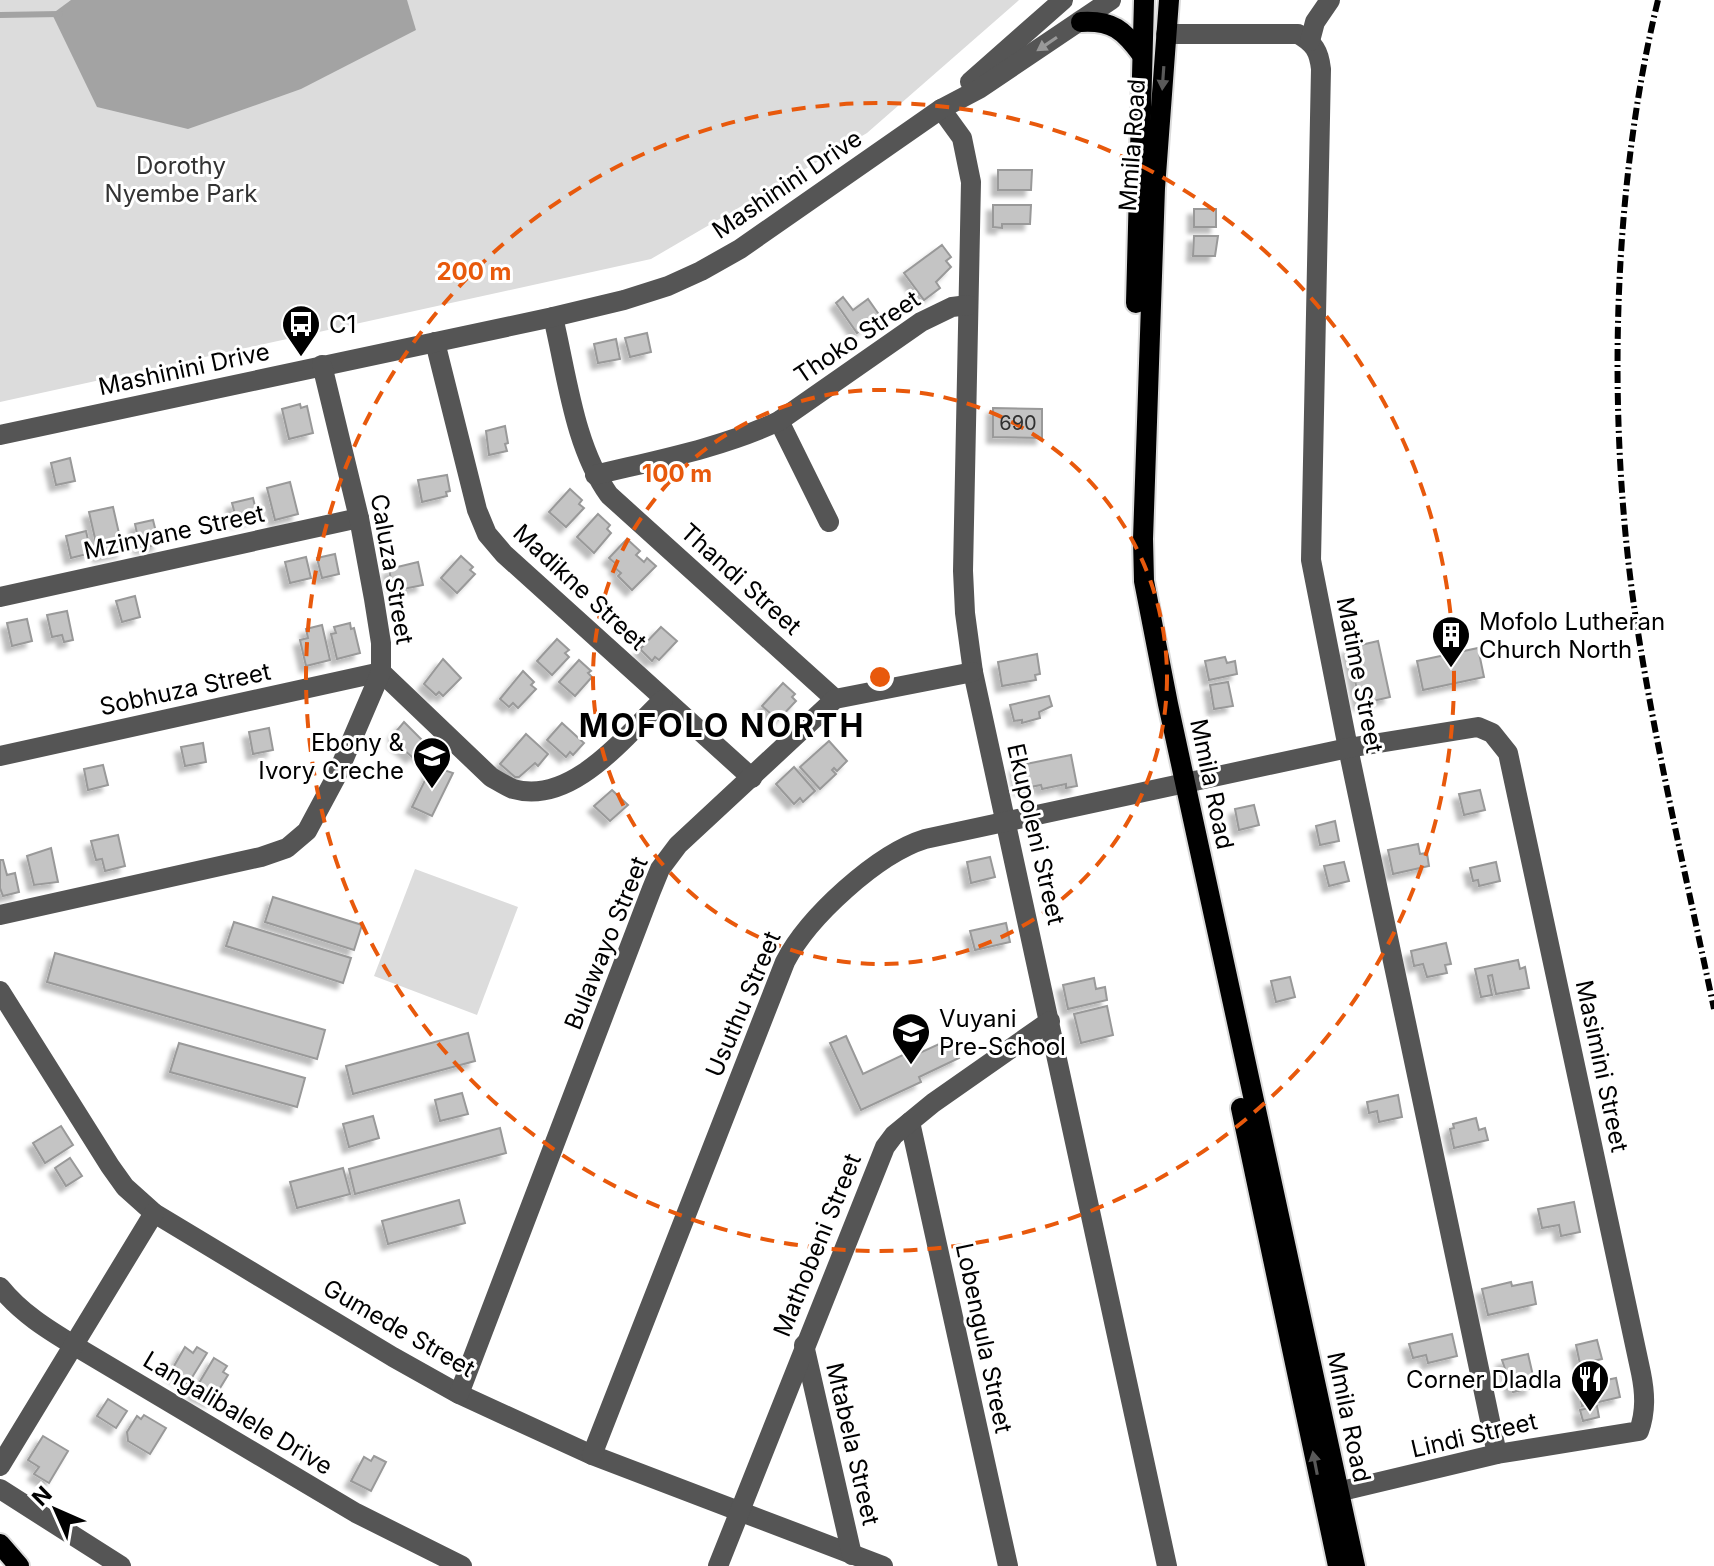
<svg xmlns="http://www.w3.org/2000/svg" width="1714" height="1566" viewBox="0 0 1714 1566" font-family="Inter,sans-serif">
<defs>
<filter id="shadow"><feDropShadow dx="-6" dy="6" stdDeviation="2" flood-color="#0004"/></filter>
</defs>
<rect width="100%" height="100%" fill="#fff"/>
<!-- green -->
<g fill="#dcdcdc">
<polygon points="0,0 1019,0 867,133 651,259 0,402"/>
<polygon points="415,869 518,907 477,1015 374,976"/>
</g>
<!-- water -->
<polygon fill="#a3a3a3" points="71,0 407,0 416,30 301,89 188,129 97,107 52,14"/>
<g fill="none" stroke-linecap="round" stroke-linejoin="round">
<!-- stream -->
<polyline stroke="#a3a3a3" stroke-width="6" points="0,15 60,14"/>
</g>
<!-- building -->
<g fill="#c4c4c4" stroke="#999" stroke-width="2" filter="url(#shadow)">
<polygon points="998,170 1032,170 1031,190 998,190"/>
<polygon points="993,205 1031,205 1030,224 1002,224 1002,228 993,227"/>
<rect x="1194" y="209" width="22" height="18"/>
<polygon points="1194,236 1218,236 1215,256 1193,256"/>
<polygon points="942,245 951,257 946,261 951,267 936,282 940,288 924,300 904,273"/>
<polygon points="843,297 853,310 868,299 880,316 857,333 836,303"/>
<polygon points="647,333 651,352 630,357 625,338"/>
<polygon points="616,339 620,359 598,363 594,344"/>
<polygon points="300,404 301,408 307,406 313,433 289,439 282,409"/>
<polygon points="993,408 1042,409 1042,438 993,437"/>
<polygon points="505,426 508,443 505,444 507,451 489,455 486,431"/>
<polygon points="70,458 75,481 56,485 51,463"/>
<polygon points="447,475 450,491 446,492 447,496 422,502 418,480"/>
<polygon points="290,482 298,514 275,520 267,488"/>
<polygon points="570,489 582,500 579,504 584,508 566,527 549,512"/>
<polygon points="253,498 258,518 237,522 232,503"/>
<polygon points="113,507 123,551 99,556 89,512"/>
<polygon points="598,514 610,525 607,529 611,533 594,553 577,537"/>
<polygon points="153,520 159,544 140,548 135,524"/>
<polygon points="86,531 91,553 71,558 66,536"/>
<polygon points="627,539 640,551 636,555 644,562 647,558 656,566 632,590 618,576 621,573 615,568 617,565 609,558"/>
<polygon points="335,554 339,574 322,578 317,558"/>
<polygon points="461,556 473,567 470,570 475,574 457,593 441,578"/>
<polygon points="306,557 311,578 290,583 285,562"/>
<polygon points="418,562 423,585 398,590 396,584 392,585 389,569"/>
<polygon points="135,596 140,617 122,622 116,601"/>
<polygon points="67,611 73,640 64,642 62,635 52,637 47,615"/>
<polygon points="27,619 32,641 12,646 7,623"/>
<polygon points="350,623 351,629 354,628 360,653 337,659 331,634 336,633 334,627"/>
<polygon points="322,625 330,660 306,666 300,640 308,638 306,629"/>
<polygon points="661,627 677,641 659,660 655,657 652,661 640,649"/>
<polygon points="557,639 569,650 565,653 569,657 552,675 537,661"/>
<polygon points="1378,641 1390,697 1360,704 1348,648"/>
<polygon points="1478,648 1484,677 1423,690 1417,661"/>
<polygon points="1037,654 1040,674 1035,675 1036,680 1002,686 998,662"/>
<polygon points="1225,657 1227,663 1235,661 1237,674 1209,680 1205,661"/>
<polygon points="443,659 461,678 443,696 439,692 436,695 424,684"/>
<polygon points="579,660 591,671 588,673 592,677 575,696 559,682"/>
<polygon points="523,671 534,682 531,685 536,689 518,708 513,703 509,707 500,699"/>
<polygon points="1228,682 1233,706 1214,709 1210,685"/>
<polygon points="783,683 795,694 792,697 796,701 778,720 762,706"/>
<polygon points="1049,696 1052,706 1039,712 1040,718 1022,723 1022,720 1014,721 1010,705"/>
<polygon points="404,722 430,748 422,757 417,752 412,757 394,741 397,737 394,734"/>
<polygon points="562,723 584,743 573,755 570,752 566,757 547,740"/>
<polygon points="269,728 273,750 253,754 249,732"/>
<polygon points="526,734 548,754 538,766 535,763 519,777 515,777 500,764"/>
<polygon points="829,741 847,761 837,771 834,768 832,770 836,774 820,789 800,767"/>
<polygon points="203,743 206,762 185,766 181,747"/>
<polygon points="1071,755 1077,786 1066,788 1066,784 1042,789 1041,785 1020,789 1016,766"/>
<polygon points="103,765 108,785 88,790 84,769"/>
<polygon points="432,766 453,773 432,816 412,807"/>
<polygon points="794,767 815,791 803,802 800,798 794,804 776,784"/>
<polygon points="612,790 628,805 610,821 594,806"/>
<polygon points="1480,790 1485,810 1464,815 1459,794"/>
<polygon points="1254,805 1259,825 1239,830 1235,809"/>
<polygon points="1335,821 1339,841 1320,845 1316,826"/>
<polygon points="118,835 125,866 105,871 102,859 96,860 91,841"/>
<polygon points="1418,844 1420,854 1427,853 1429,866 1393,874 1388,850"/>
<polygon points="51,848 58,882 34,885 27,856"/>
<polygon points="990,857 995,877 971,883 967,862"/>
<polygon points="0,860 3,860 7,875 15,873 19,892 3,896 0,888"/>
<polygon points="1344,862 1349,881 1329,886 1324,866"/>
<polygon points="1496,862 1500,881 1479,886 1478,880 1473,881 1470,868"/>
<polygon points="273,897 362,925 354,950 265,922"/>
<polygon points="234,922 351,958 343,983 226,946"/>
<polygon points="1006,923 1010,942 975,950 970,931"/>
<polygon points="1446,943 1451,964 1445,965 1447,973 1427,977 1423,964 1414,966 1411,951"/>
<polygon points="55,953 325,1030 317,1059 47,982"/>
<polygon points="1518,960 1520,969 1525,967 1529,988 1496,994 1492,975 1488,976 1492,995 1481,997 1475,969"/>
<polygon points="1290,977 1295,997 1276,1002 1271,981"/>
<polygon points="1094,978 1096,989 1105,987 1107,1000 1068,1009 1063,985"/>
<polygon points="1107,1006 1113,1035 1081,1043 1074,1014"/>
<polygon points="468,1033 475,1061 353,1094 346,1066"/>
<polygon points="846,1036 863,1074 909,1052 911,1057 950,1039 959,1058 919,1077 921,1082 861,1110 830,1043"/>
<polygon points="179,1043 305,1078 297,1107 170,1072"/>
<polygon points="462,1093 468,1114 440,1121 435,1100"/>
<polygon points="1398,1095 1402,1117 1379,1122 1377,1111 1369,1113 1367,1102"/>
<polygon points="373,1116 379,1138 349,1147 343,1124"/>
<polygon points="1476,1118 1479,1130 1485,1128 1488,1140 1454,1148 1450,1129 1454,1128 1453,1124"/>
<polygon points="61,1126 73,1145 45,1163 33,1143"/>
<polygon points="500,1128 506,1153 355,1194 349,1169"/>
<polygon points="70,1158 82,1176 66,1186 55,1168"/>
<polygon points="343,1168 350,1194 297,1208 290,1182"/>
<polygon points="459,1200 465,1223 388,1244 382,1221"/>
<polygon points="1574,1202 1580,1232 1561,1236 1559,1225 1542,1228 1538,1209"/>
<polygon points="1511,1282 1512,1286 1532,1282 1536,1304 1488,1315 1482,1289"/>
<polygon points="1452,1334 1457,1356 1428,1363 1426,1355 1413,1358 1409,1344"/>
<polygon points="1597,1340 1602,1359 1580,1364 1576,1345"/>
<polygon points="185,1347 193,1353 197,1347 207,1353 188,1384 170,1373"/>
<polygon points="1528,1354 1534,1380 1530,1381 1532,1388 1513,1392 1502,1360"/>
<polygon points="214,1358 227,1366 223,1372 228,1375 212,1401 193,1393"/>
<polygon points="1616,1378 1620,1397 1582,1406 1578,1386"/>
<polygon points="108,1399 127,1411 116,1428 97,1416"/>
<polygon points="1597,1406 1599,1417 1583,1421 1580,1410"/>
<polygon points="144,1415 166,1428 150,1454 128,1441 127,1432 137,1416 141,1419"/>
<polygon points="43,1436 68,1451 49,1483 34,1474 39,1467 28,1460"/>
<polygon points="374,1456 386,1462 371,1491 351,1481 364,1457 371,1461"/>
</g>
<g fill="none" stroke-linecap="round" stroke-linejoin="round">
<!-- major casing -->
<g stroke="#dbdbdb" stroke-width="24">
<g id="major">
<polyline points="1169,0 1155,188 1143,539 1144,581 1168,704 1355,1566"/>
<path d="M1081,22c31,-2 43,8 61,33"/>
<polyline points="1136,303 1144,0"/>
<polyline points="1241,1108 1338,1566"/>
<polyline points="0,1544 19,1566"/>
</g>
</g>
<!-- minor -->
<g stroke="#555" stroke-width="20">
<path d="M1166,34h132c16,9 21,17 23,35l-10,491 37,188 149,706"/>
<polyline points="1310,41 1315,22 1330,0"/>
<polyline points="970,82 1063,0"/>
<polyline points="941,109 962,138 971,182 963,571 965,613 973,672 1167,1566"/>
<path d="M553,317c14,58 21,129 56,178l226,204"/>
<polyline points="435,342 477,510 487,534 504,554 752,778"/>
<polyline points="779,421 829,522"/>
<polyline points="0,435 553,317 624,300 668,286 701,271 740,249 941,109 979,89 1111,0"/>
<path d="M595,475c62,-15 126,-27 184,-54l142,-99 31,-15 16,-2"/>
<polyline points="0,597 359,518"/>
<path d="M0,756l381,-84 110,105c7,4 15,9 22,12 59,17 112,-53 150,-89"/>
<polyline points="0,915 261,857 287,848 307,831 336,777 381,672 381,643 374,599 359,518 322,365"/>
<polyline points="0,991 110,1166 125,1187 154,1213 393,1357 459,1394 592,1455 883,1566"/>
<polyline points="910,1122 1008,1566"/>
<path d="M0,1287c21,26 47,42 75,59l281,167 106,53"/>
<polyline points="804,1345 852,1555"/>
<polyline points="459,1394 651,891 660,869 678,845 835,699 973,672"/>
<path d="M592,1455l193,-493c23,-45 92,-108 140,-123l423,-91 130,-21 14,6 16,20 133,620c4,20 5,38 -2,58l-142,23 -172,41"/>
<polyline points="0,1466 154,1213"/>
<polyline points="0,1489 121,1566"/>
<polyline points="718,1566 885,1147 894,1135 933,1103 1050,1021"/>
</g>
<!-- major -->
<use href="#major" stroke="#000" stroke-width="20"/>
<!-- rail -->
<path stroke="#000" stroke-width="6" stroke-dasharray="12 4 2 4" stroke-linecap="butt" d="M1658,0c-46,188 -51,415 -24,606 20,136 52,269 80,403"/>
</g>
<!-- one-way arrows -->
<defs><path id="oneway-solid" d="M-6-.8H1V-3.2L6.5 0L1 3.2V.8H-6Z" transform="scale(2)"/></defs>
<use fill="#999" href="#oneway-solid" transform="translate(1047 44) rotate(146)"/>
<g fill="#595959">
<use href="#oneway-solid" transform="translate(1163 78) rotate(94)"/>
<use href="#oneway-solid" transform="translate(1315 1463) rotate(-101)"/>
</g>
<!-- distance rings -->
<g fill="none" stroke="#e8590c" stroke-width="4" stroke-dasharray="14 10">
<circle cx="880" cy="677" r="287"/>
<circle cx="880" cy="677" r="574"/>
</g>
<!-- icons -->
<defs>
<g id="bus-pin" transform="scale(2)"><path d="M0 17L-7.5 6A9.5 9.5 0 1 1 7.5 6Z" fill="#000" stroke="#fff"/><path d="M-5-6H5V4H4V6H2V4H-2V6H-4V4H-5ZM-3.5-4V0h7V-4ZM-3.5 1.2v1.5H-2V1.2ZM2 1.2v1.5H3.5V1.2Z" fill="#fff"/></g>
<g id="building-pin" transform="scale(2)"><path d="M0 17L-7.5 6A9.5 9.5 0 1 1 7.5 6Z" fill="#000" stroke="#fff"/><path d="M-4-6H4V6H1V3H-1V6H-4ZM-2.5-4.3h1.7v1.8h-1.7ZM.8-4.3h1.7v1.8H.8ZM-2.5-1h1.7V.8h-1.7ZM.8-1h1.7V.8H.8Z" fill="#fff"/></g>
<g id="school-pin" transform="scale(2)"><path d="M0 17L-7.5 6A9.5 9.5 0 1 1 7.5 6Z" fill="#000" stroke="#fff"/><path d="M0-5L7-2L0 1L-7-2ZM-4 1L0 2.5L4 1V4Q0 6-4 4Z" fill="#fff"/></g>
<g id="restaurant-pin" transform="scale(2)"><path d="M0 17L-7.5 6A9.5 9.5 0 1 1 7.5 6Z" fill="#000" stroke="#fff"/><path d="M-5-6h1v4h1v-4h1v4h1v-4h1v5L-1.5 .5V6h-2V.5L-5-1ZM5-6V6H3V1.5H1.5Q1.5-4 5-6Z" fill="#fff"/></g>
</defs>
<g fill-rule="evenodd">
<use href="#bus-pin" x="301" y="324"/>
<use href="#building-pin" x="1451" y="635"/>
<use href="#school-pin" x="432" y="756"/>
<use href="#school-pin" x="911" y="1032"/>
<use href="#restaurant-pin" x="1590" y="1379"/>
</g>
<g text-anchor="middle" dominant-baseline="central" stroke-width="6" stroke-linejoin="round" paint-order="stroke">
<!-- number labels -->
<g font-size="20" fill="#313131">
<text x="1018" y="423">690</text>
</g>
<!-- street labels -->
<g font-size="24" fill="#000" stroke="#fff">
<text transform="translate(1132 145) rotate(-86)">Mmila Road</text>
<text transform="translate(787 184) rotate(-34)">Mashinini Drive</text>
<text transform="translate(857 337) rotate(-34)">Thoko Street</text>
<text transform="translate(184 369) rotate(-12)">Mashinini Drive</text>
<text transform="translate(174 532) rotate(-12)">Mzinyane Street</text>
<text transform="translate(392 569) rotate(80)">Caluza Street</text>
<text transform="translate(741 579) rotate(42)">Thandi Street</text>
<text transform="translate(580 587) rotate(43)">Madikne Street</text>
<text transform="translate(1360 675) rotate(79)">Matime Street</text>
<text transform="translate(185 689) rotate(-12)">Sobhuza Street</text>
<text transform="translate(1212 784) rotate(78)">Mmila Road</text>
<text transform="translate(1036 834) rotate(77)">Ekupoleni Street</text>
<text transform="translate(606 943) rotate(-68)">Bulawayo Street</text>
<text transform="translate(743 1004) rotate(-67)">Usuthu Street</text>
<text transform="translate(1602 1066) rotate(78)">Masimini Street</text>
<text transform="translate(817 1245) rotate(-68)">Mathobeni Street</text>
<text transform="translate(399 1328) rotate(30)">Gumede Street</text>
<text transform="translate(984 1338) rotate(78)">Lobengula Street</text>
<text transform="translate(238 1413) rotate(31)">Langalibalele Drive</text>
<text transform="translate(1349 1417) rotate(78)">Mmila Road</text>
<text transform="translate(1474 1435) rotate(-13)">Lindi Street</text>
<text transform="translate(853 1444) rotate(77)">Mtabela Street</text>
</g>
<!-- park labels -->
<g font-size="24" fill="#333" stroke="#fff">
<text x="181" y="165">Dorothy<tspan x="181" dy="28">Nyembe Park</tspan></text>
</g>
<!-- poi labels -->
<g font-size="24" fill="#000" stroke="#fff" text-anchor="start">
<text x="329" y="324">C1</text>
<text x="1479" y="621">Mofolo Lutheran<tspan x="1479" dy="28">Church North</tspan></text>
<text x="404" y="742" text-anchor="end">Ebony &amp;<tspan x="404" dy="28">Ivory Creche</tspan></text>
<text x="939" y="1018">Vuyani<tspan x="939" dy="28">Pre-School</tspan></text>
<text x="1562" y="1379" text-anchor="end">Corner Dladla</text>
</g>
<!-- district labels -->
<g font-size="32" font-weight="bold" letter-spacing="2" fill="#000" stroke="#fff">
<text x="722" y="725">MOFOLO NORTH</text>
</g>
</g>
<circle cx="880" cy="677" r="12" fill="#e8590c" stroke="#fff" stroke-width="4"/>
<g font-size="24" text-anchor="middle" font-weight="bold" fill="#e8590c" stroke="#fff" stroke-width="6" stroke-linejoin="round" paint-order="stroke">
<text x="474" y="280">200 m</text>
<text x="677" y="482">100 m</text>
</g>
<!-- north arrow -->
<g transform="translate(56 1510) rotate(315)" stroke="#ffffff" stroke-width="6" paint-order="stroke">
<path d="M0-6L14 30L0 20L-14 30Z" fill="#000000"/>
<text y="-12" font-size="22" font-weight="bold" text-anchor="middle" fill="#000000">N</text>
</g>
</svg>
